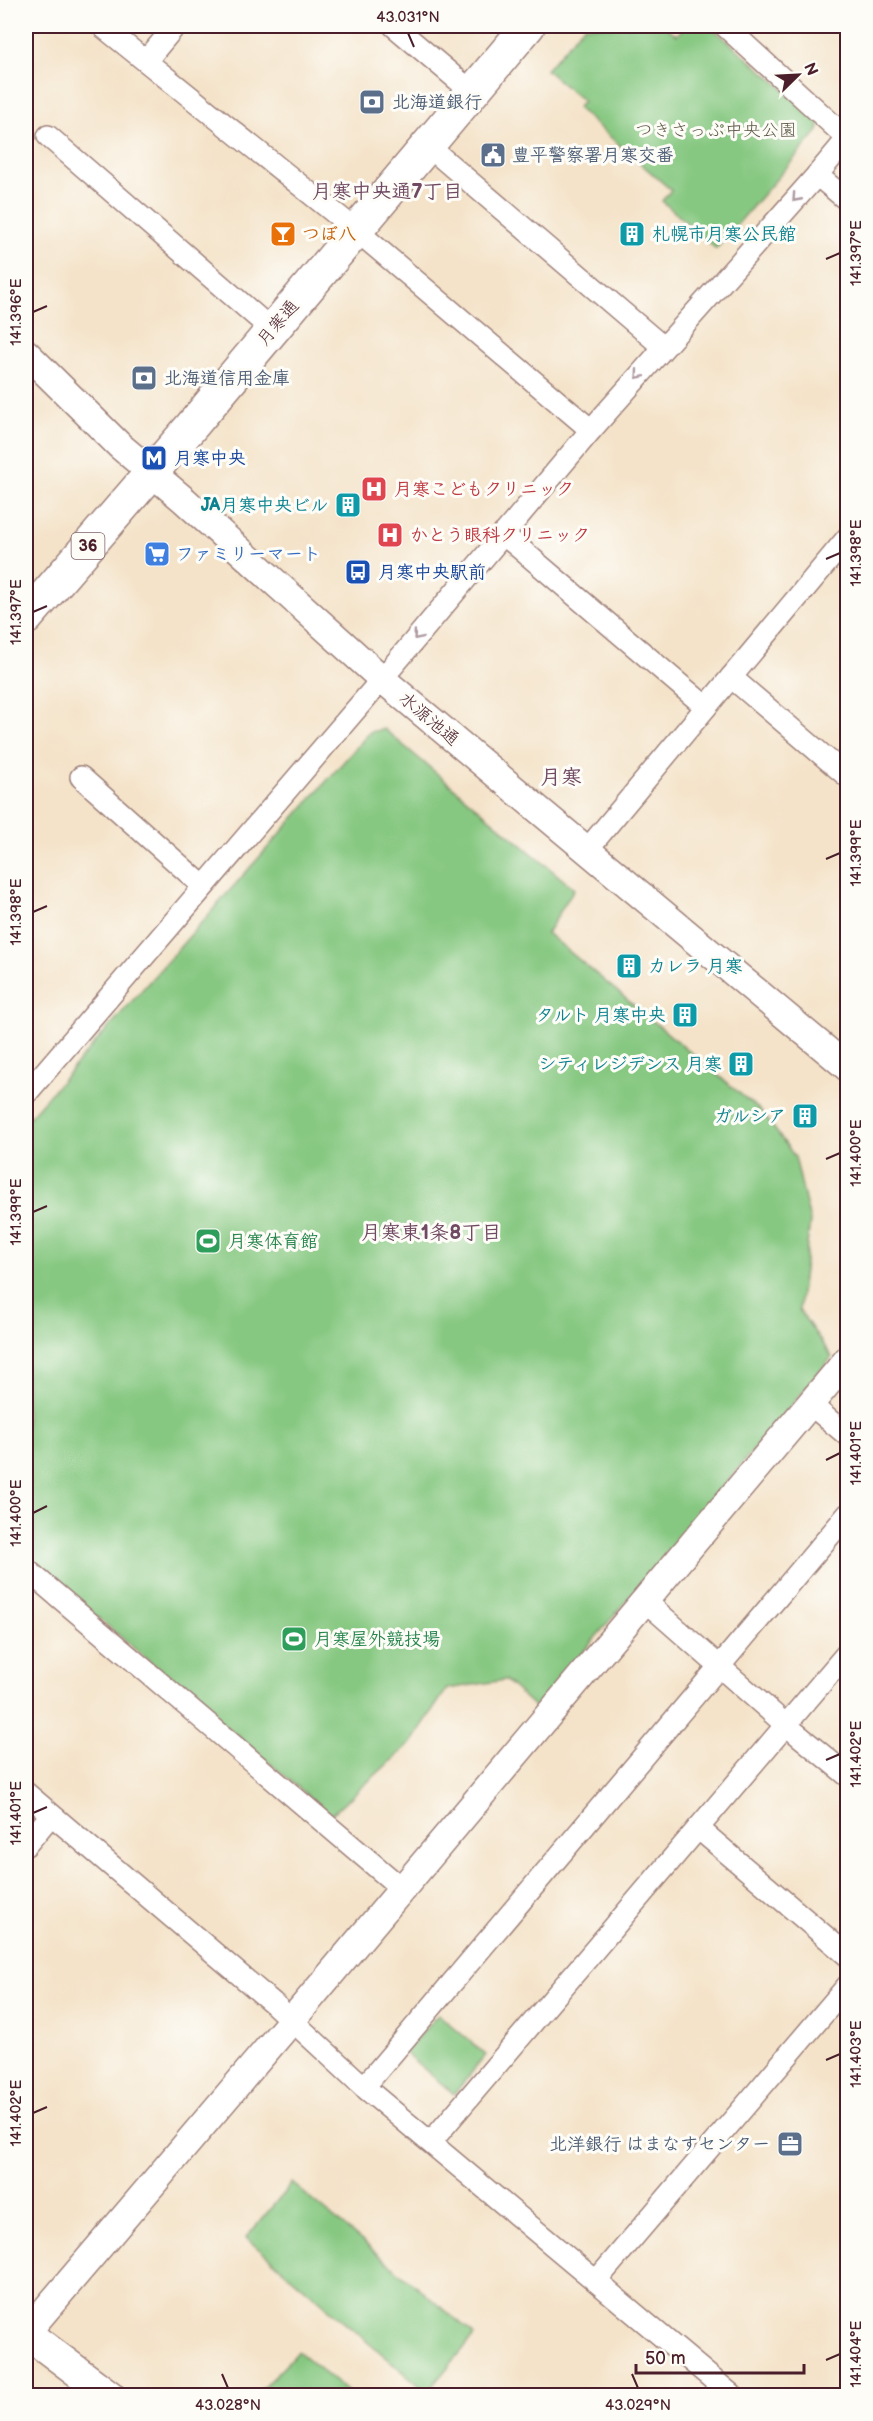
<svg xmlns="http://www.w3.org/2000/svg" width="873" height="2421" viewBox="0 0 873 2421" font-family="'Balsamiq Sans','Klee One',sans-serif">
<rect width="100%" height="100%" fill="#fdfcf7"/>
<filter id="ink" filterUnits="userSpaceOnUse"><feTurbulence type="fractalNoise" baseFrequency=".0167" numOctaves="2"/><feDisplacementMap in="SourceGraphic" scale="12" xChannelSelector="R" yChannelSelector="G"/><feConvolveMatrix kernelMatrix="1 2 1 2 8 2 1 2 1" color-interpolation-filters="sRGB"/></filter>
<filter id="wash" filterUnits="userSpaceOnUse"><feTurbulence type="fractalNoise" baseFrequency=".008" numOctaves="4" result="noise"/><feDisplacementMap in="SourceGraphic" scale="24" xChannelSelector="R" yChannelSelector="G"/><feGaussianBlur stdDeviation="1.35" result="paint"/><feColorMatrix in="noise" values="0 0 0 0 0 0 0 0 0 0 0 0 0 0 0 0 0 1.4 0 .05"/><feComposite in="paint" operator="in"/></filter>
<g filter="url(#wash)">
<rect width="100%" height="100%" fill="#f4e3c9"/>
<!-- green -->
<g fill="#86c881" stroke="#687456" stroke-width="1.5">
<polygon points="584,26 665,26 677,35 685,26 710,26 820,120 818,131 716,249 662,201 671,190 577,108 583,101 546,70"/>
<polygon points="384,729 574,889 547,933 762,1112 795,1157 810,1221 799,1310 832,1357 536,1708 505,1680 447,1689 411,1743 331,1815 26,1557 26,1121 370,732"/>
<polygon points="438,2014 486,2055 454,2094 405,2053"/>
<polygon points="292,2183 475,2335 427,2392 246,2238"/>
<polygon points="298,2351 351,2395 263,2395 259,2392"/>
</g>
</g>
<g filter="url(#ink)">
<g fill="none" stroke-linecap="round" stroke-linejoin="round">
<!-- minor casing -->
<g stroke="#9f817a" stroke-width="24">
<g id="minor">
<polyline points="102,26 357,231 591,430"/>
<polyline points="394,26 472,92"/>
<polyline points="725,26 847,138"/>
<polyline points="146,61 175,26"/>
<polyline points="48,136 272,330"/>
<polyline points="428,146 663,347"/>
<polyline points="817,175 848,201"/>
<polyline points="503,534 706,707"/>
<polyline points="731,677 848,777"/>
<polyline points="81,777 203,886"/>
<polyline points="586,851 848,537"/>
<polyline points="26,1094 382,679 591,430 817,175 848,138"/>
<polyline points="810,1404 848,1436"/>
<polyline points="26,1569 401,1888"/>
<polyline points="644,1600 786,1725 848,1776"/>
<polyline points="26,1793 273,2003 364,2087 733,2396"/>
<polyline points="698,1828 848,1956"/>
<polyline points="26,1845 51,1815"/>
<polyline points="364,2087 848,1514"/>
<polyline points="431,2142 848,1652"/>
<polyline points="597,2280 848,1985"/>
</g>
</g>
<!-- tertiary casing -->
<g stroke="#9f817a" stroke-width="30">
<g id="tertiary">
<polyline points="26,353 120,446 184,500 382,679 848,1068"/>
<polyline points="26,2333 292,2020 848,1359"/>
</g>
</g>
<!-- secondary casing -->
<g stroke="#9f817a" stroke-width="33">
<polyline id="secondary" points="26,2333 110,2396"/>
</g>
<!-- trunk casing -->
<g stroke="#9f817a" stroke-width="36">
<polyline id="trunk" points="26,618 190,428 528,26"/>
</g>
<!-- minor -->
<use href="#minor" stroke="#fff" stroke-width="21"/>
<!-- tertiary -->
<use href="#tertiary" stroke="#fff" stroke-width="27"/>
<!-- secondary -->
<use href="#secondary" stroke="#fff" stroke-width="30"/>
<!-- trunk -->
<use href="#trunk" stroke="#fff" stroke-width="33"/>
</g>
<!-- one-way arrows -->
<defs><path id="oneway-chevron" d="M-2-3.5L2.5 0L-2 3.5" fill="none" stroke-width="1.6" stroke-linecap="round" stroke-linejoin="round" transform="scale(1.5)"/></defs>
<g stroke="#ae9aa0">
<use href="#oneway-chevron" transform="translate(796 198) rotate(132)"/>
<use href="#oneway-chevron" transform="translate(639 375) rotate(131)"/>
<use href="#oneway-chevron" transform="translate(417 636) rotate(130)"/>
</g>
</g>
<!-- ticks -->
<path fill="none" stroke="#4a1f2b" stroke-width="2" d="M408,33l6,14M826,259l14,-6M33,312l14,-6M826,559l14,-6M33,612l14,-6M826,859l14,-6M33,912l14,-6M826,1159l14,-6M33,1212l14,-6M826,1460l14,-7M33,1513l14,-7M826,1760l14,-6M33,1813l14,-6M826,2060l14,-6M33,2113l14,-6M826,2360l14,-6M222,2374l6,14M632,2374l6,14"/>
<!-- icons -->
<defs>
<g id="bank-square" transform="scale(1.35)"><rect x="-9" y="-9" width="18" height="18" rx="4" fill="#5c6f8a" stroke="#fdfcf7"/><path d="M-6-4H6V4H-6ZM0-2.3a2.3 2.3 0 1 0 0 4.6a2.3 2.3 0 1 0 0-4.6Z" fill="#fff"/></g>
<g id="civic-square" transform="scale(1.35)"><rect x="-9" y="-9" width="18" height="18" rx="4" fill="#5c6f8a" stroke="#fdfcf7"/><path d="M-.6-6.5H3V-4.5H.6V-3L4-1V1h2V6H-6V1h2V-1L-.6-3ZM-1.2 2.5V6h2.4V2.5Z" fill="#fff"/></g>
<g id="bar-square" transform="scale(1.35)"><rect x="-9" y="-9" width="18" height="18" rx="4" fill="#e8710a" stroke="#fdfcf7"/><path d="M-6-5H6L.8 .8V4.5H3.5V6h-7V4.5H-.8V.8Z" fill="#fff"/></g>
<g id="building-square" transform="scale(1.35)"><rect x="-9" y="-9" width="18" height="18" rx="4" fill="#0f9aa8" stroke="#fdfcf7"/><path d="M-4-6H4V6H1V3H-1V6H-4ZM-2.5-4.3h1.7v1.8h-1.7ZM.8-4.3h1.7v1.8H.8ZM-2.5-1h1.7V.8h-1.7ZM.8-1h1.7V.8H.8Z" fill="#fff"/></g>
<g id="metro-square" transform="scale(1.35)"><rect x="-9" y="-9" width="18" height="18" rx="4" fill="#1a4fb4" stroke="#fdfcf7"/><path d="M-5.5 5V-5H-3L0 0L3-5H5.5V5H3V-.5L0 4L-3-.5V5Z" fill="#fff"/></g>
<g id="hospital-square" transform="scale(1.35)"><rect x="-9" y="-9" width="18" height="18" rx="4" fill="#e0444e" stroke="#fdfcf7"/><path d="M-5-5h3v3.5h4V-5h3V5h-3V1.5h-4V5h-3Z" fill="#fff"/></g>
<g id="supermarket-square" transform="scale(1.35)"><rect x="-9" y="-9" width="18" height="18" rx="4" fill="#3f7fe0" stroke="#fdfcf7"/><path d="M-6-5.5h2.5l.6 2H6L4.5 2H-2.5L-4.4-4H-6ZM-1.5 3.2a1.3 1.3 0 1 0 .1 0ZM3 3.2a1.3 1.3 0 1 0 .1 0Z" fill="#fff"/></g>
<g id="bus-square" transform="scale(1.35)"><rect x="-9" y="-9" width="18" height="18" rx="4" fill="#1a4fb4" stroke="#fdfcf7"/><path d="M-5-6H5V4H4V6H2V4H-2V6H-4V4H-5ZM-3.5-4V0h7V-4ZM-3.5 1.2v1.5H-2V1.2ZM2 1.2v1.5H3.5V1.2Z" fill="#fff"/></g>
<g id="stadium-square" transform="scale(1.35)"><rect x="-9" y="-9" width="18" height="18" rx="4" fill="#2e9e5b" stroke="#fdfcf7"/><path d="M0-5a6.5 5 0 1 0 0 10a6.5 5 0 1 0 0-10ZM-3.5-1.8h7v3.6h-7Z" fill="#fff"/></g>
<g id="office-square" transform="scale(1.35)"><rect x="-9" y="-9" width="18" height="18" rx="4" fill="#5c6f8a" stroke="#fdfcf7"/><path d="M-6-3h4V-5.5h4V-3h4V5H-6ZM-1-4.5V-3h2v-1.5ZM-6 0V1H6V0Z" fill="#fff"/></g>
</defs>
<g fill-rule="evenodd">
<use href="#bank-square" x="372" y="102"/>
<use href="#civic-square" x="493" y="155"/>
<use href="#bar-square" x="283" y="234"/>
<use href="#building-square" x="632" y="234"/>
<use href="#bank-square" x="144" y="378"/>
<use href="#metro-square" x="154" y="458"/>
<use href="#hospital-square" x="374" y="489"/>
<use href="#building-square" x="348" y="505"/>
<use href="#hospital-square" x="390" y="535"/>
<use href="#supermarket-square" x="157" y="554"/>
<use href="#bus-square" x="358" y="572"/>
<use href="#building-square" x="629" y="966"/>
<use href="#building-square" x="685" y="1015"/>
<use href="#building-square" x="741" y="1064"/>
<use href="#building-square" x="805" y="1116"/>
<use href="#stadium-square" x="208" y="1241"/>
<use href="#stadium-square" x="294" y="1639"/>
<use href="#office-square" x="790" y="2144"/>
</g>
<g text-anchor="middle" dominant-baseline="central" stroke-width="6" stroke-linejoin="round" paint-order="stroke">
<!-- shield labels -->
<rect fill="#fdfcf7" stroke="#806168" stroke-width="1.5" x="71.5" y="533" width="33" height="26" rx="4.5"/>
<g font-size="16" font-weight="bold" fill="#4a1f2b">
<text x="88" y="546">36</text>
</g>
<!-- service labels -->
<g font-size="18" font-weight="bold" fill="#4e5e75" stroke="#fdfcf7" text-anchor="start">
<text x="392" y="102">北海道銀行</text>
<text x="512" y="155">豊平警察署月寒交番</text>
<text x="164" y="378">北海道信用金庫</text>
<text x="770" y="2144" text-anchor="end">北洋銀行 はまなすセンター</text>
</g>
<!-- park labels -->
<g font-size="18" fill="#5f5a49" stroke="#fdfcf7">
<text x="716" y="130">つきさっぷ中央公園</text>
</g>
<!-- food labels -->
<g font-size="18" font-weight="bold" fill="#c56008" stroke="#fdfcf7" text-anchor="start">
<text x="302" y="234">つぼ八</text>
</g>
<!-- culture labels -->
<g font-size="18" font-weight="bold" fill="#0d838f" stroke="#fdfcf7" text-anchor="end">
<text x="652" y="234" text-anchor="start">札幌市月寒公民館</text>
<text x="328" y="505">JA月寒中央ビル</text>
<text x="648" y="966" text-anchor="start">カレラ 月寒</text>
<text x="666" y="1015">タルト 月寒中央</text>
<text x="722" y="1064">シティレジデンス 月寒</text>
<text x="786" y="1116">ガルシア</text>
</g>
<!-- street labels -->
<g font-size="18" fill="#4a1f2b" stroke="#fdfcf7">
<text transform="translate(278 323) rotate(-50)">月寒通</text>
<text transform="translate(429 719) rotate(40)">水源池通</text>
</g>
<!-- transit labels -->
<g font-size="18" font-weight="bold" fill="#164399" stroke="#fdfcf7" text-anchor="start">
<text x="174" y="458">月寒中央</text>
<text x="378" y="572">月寒中央駅前</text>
</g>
<!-- health labels -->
<g font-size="18" font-weight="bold" fill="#be3a42" stroke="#fdfcf7" text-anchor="start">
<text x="394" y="489">月寒こどもクリニック</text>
<text x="410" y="535">かとう眼科クリニック</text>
</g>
<!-- shop labels -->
<g font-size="18" font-weight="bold" fill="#366cbe" stroke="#fdfcf7" text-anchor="start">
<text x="176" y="554">ファミリーマート</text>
</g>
<!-- leisure labels -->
<g font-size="18" font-weight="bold" fill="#27864d" stroke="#fdfcf7" text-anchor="start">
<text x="228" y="1241">月寒体育館</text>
<text x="314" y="1639">月寒屋外競技場</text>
</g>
<!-- neighbourhood labels -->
<g font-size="20" font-weight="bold" fill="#704a63" stroke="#fdfcf7">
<text x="387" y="192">月寒中央通7丁目</text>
<text x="431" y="1233">月寒東1条8丁目</text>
</g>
<!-- quarter labels -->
<g font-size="21" font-weight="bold" fill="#704a63" stroke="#fdfcf7">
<text x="561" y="777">月寒</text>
</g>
</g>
<!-- margin -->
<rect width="873" height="2421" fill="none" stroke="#fdfcf7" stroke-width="66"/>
<!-- north arrow -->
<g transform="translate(798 75) rotate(66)" stroke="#fdfcf7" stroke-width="4.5" paint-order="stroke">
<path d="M0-4.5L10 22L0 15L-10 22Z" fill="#4a1f2b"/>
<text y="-9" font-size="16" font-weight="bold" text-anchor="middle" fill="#4a1f2b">N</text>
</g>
<!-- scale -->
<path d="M636 2364v9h168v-9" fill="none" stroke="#4a1f2b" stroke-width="3"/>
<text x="645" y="2364" font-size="18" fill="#4a1f2b" stroke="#fdfcf7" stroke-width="4.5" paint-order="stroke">50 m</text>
<rect x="33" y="33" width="807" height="2355" fill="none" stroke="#4a1f2b" stroke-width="2"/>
<g font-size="15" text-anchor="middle" fill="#4a1f2b">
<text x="408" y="22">43.031°N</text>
<text transform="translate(856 253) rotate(-90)" y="5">141.397°E</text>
<text transform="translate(16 312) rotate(-90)" y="5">141.396°E</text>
<text transform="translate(856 553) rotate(-90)" y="5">141.398°E</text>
<text transform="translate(16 612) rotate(-90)" y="5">141.397°E</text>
<text transform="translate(856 853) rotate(-90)" y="5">141.399°E</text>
<text transform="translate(16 912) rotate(-90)" y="5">141.398°E</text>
<text transform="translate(856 1153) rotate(-90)" y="5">141.400°E</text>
<text transform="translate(16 1212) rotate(-90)" y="5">141.399°E</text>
<text transform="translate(856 1453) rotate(-90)" y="5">141.401°E</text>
<text transform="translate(16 1513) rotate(-90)" y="5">141.400°E</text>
<text transform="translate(856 1754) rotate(-90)" y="5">141.402°E</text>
<text transform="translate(16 1813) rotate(-90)" y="5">141.401°E</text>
<text transform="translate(856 2054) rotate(-90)" y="5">141.403°E</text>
<text transform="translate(16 2113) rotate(-90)" y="5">141.402°E</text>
<text transform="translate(856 2354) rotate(-90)" y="5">141.404°E</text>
<text x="228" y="2410">43.028°N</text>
<text x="638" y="2410">43.029°N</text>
</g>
</svg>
